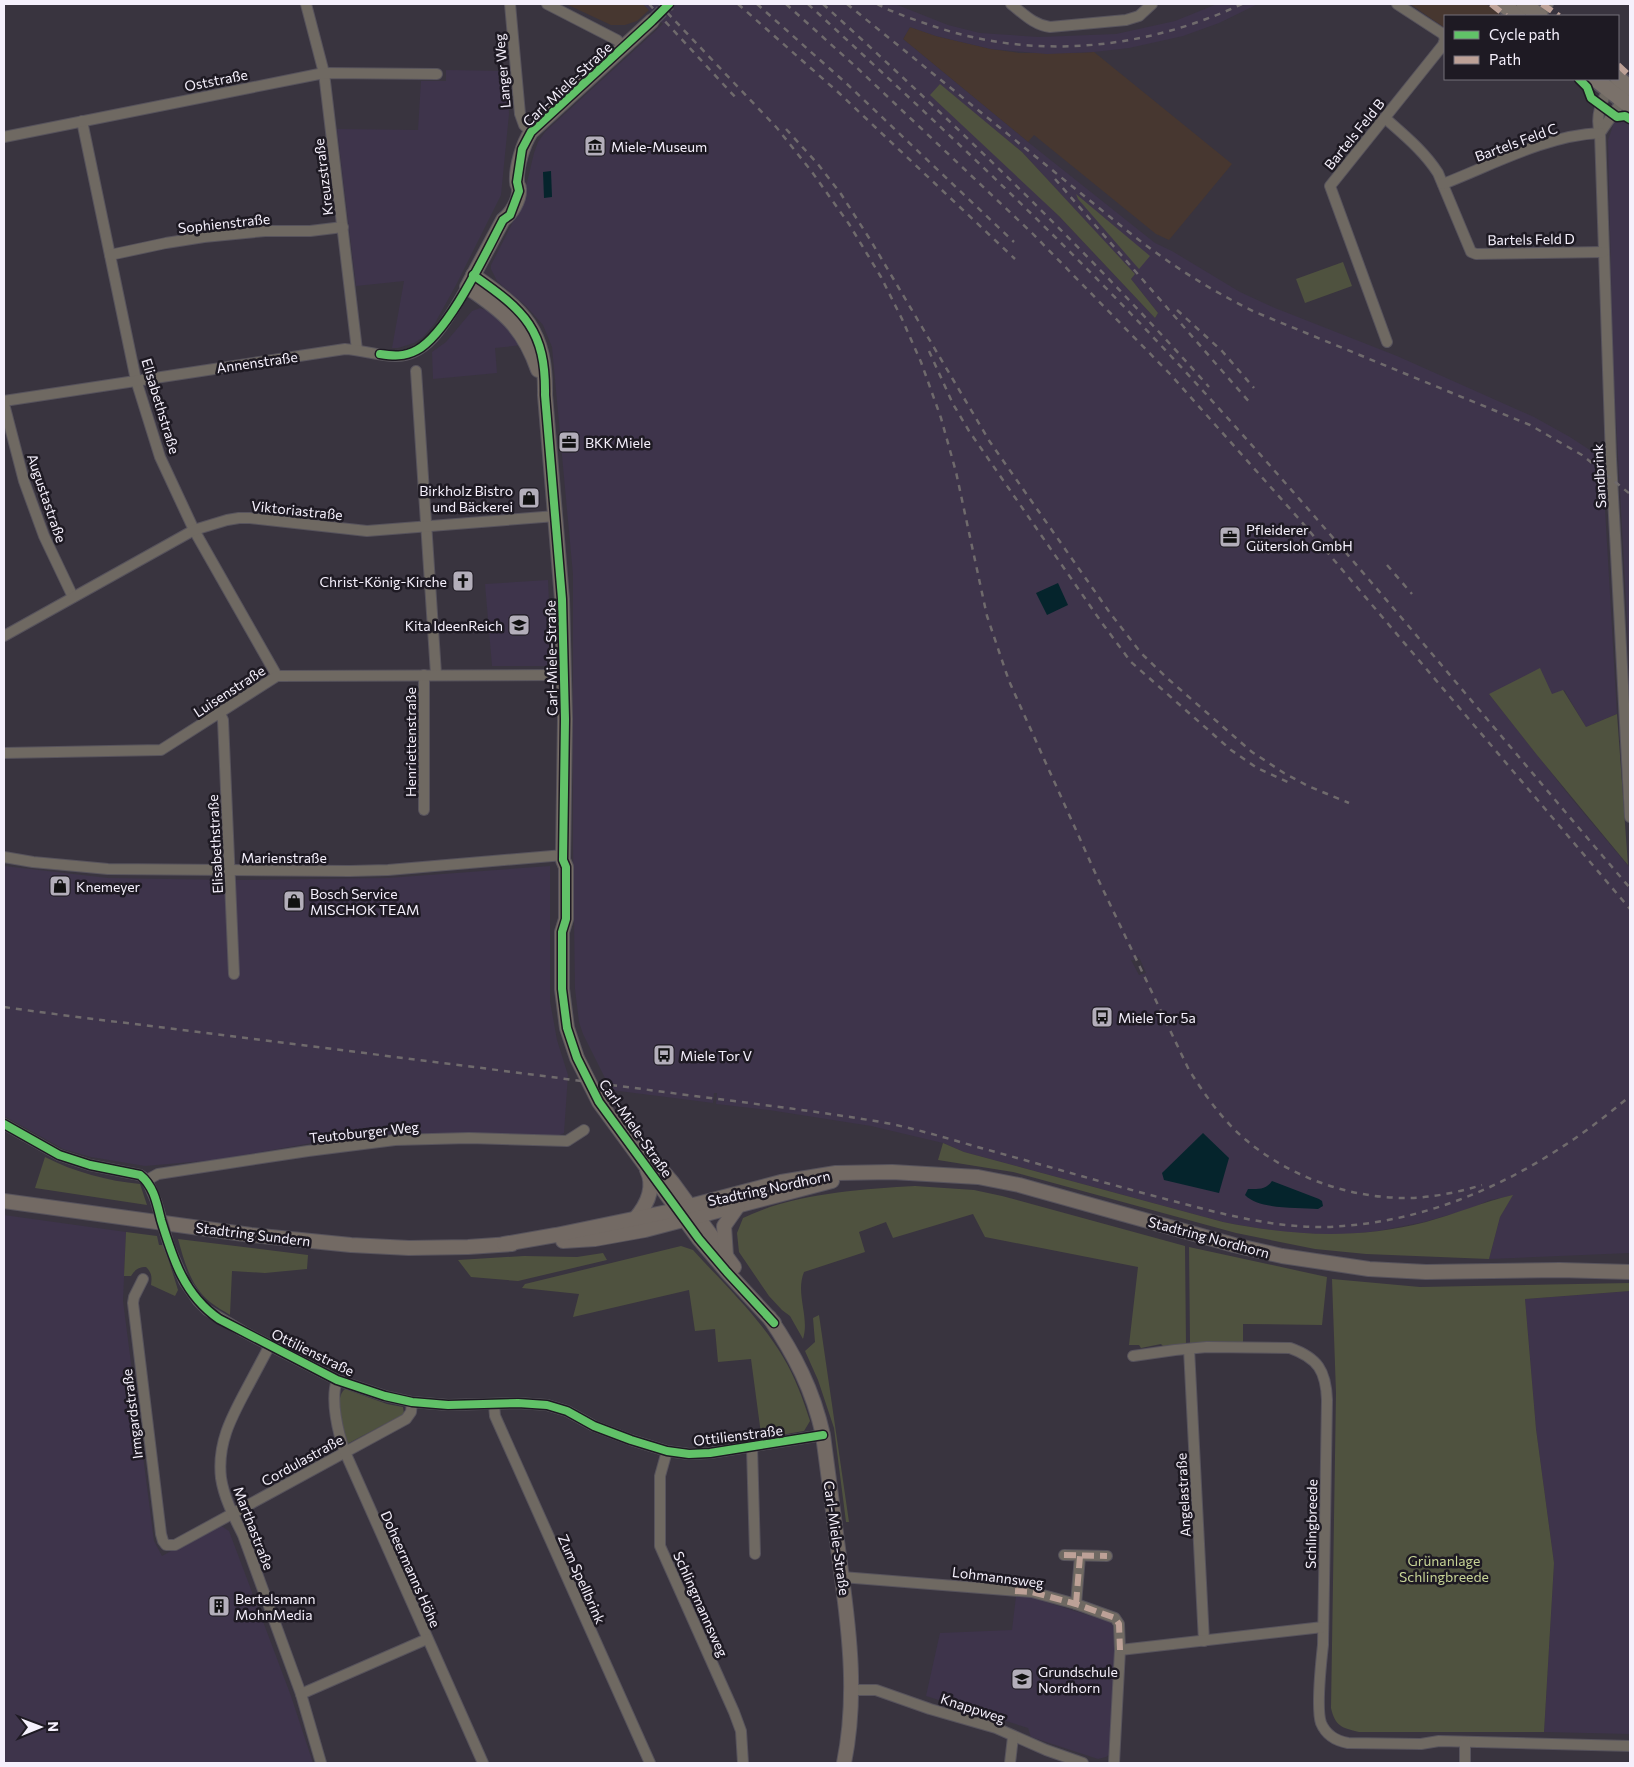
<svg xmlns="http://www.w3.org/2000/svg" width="1634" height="1767" viewBox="0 0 1634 1767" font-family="Commissioner,sans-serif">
<rect width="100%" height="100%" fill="#39343f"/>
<!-- commercial -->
<g fill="#473730">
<polygon points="566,4 643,4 649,10 637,21 625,25 611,25"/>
<polygon points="1410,4 1486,4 1502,16 1445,16 1445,28"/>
<polygon points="910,27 936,36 991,49 1019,53 1074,53 1094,52 1232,164 1169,240 1156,234 1034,135 1028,142 903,39"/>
</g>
<!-- built -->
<g fill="#3e344b" fill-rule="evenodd">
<path d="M643,4h252l53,21 32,8 59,4 77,-3 59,-13 42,-17h41l-39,19 -36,13 -54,12 -35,4 -47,2 -56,-5 -55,-13 -26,-9 -7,12 125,103 127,101 17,8 68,41 35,16 122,48 137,61 36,20 32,21 15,256 -31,13 -22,-37 -12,5 -63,-1 83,105 58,69v385l-141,6 11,-42 12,-21 -22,4 -20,9 -46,13 -46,9 -37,4 -48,-2 -37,-5 -33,-6 -259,-70 -21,-9 -72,-17 -102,-16 -53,-6 1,-11h-3l-1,10 -102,-13 -28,-56 -4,-12 -4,-33 -2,-139v-275l-21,-228 -9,-22 -17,-19 -29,-25 -6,-12v-4l26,-51 7,-19 10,-42 4,-11 7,-10 118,-108zM940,85l82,67 112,122 -3,5 27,34 -3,5 -96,-102zM1139,957l7,16 -7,2 -8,-15h4z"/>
<polygon points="446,70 506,71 509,114 501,195 456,285 435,323 423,337 414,343 398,348 392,348 404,281 356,286 337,129 418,130 421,81 446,81"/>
<polygon points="1619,119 1624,119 1630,124 1630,672 1613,365 1608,140 1614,123"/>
<polygon points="480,308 489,311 505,324 523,345 495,348 497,373 433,379 432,352 446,342 472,311"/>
<polygon points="548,580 552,666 492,666 485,584"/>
<polygon points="4,866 108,878 230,880 388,878 550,866 550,1001 557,1040 568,1075 564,1133 555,1137 469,1133 400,1133 323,1141 215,1160 145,1166 91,1157 63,1149 4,1116"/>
<polygon points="4,1215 126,1232 123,1301 154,1541 162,1556 216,1526 223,1527 229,1531 291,1696 313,1763 4,1763"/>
<polygon points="1630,1291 1630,1734 1544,1732 1554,1563 1536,1429 1525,1299"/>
<polygon points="1016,1596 1030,1597 1110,1622 1113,1626 1115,1663 1110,1754 1106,1757 1098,1759 1031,1737 1028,1728 926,1696 940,1633 1012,1630"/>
</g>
<!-- green -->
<g fill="#4f523f">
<polygon points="940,84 1022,152 1135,274 1131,279 1158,313 1155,318 1059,216 930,95"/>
<polygon points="1076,194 1150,256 1139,269 1078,199"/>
<polygon points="1343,262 1352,286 1305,303 1296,279"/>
<polygon points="1540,668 1552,694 1563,690 1586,727 1617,714 1628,865 1537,755 1489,694"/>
<path d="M943,1143l21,9 259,70c71,14 131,18 203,0 29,-8 57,-20 87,-27l-13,22 -11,42 -123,-5 -51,-5 -79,-16 -223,-61 -75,-12z"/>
<path d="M45,1157c29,15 63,24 95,27l7,21 -112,-17z"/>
<path d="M915,1186l59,4 28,6 183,50 1,99 -22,2 -3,-3 -20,4 -2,-3h-10l9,-78 -153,-30 -12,-23 -80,24 -7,-16 -27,10 6,20 -61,20c-9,22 6,45 -1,67l-13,-23 -8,-6 -13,-14 -30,-44 -2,-19 6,-15c49,-24 117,-29 172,-32z"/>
<path d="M126,1232l31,4 2,9h5l14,45 -3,6 -24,-11c1,-8 1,-12 -5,-18 -8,0 -11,3 -15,9h-7z"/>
<path d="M178,1239l130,16 -1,14 -42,4 -33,-2 -2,44c-6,-4 -14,-8 -20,-13 -19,-15 -26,-41 -32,-63z"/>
<path d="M681,1246l12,4c30,33 68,69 90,107 12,20 20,42 27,64l-6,10 -29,5 -1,-4 -13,2 -10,-75 -33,3 -3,-33 -20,2 -6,-41 -116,27 6,-23 -57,-6 3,-4z"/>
<polygon points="1189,1247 1327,1277 1322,1325 1243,1324 1243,1343 1190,1344"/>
<polygon points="603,1253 607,1260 518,1281 471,1277 458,1260 524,1256 577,1257"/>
<path d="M1332,1279l88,8 210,-4v8l-105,8 11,130 18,134 -10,169h-185c-17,-4 -24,-6 -28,-24l5,-315z"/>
<polygon points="819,1315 849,1522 846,1522 834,1428 818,1380 805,1351 815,1342 813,1318"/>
<path d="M345,1389l42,15 16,3 1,7 -57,30c-4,-12 -14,-46 -2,-55z"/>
</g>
<!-- water -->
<g fill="#05242c">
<polygon points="551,171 552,197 544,198 543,172"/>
<polygon points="1058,583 1068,605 1047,615 1036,593"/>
<polygon points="1203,1133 1229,1158 1219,1193 1164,1180 1162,1173"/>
<path d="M1272,1181l47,18 3,2 1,5 -5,3c-20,-2 -59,1 -73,-14l3,-6c10,0 18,1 24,-8z"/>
</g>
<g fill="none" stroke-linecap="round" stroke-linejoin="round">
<!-- secondary-tunnel -->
<polyline stroke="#55505b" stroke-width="14" stroke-dasharray="14 7" stroke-linecap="butt" points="652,21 669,4"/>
<!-- street casing -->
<g stroke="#57535c" stroke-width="12">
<g id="street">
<polyline points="306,4 324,73 357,350"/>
<polyline points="510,4 520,114 524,125 531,132"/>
<polyline points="547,4 617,40 624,47"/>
<path d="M1011,4c13,10 23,21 39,23l76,-7 13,-4 13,-12"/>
<polyline points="1540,16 1548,4"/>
<path d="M1612,85c-11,14 -17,32 -12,48l11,326 19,358"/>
<path d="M1385,118c19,17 39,33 53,55l33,79 5,2 128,-2"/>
<polyline points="82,121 136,380 160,457 194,530 277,676"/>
<polyline points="1600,133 1626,95"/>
<polyline points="4,137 324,73 437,74"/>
<path d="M1443,184c49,-19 104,-49 157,-51"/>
<polyline points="110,255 166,243 204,237 265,231 310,231 343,227"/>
<polyline points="1387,342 1330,186 1443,45 1445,39 1443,34 1397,4"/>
<polyline points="416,371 436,674"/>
<path d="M4,401l341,-52c17,1 33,7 50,7 36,1 56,-44 72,-69"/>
<polyline points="4,404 24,481 44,536 73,597"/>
<polyline points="4,636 194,530 227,520 239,518 250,518 367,531 556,516"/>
<polyline points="424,675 424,810"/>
<polyline points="220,714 223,720 234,974"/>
<polyline points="4,753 161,750 277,676 565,675"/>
<polyline points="4,857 33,862 108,869 350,871 388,870 564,855"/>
<polyline points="4,1124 59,1155 90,1165 140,1175 147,1180 156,1201"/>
<polyline points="147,1180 158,1174 308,1151 395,1140 469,1138 567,1141 584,1130"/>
<polyline points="169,1246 184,1281 198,1301 207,1310 244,1332 337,1380 385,1396 412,1402 448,1405 518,1403 547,1405 567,1411 594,1426 631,1440 667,1451 689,1454 710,1453 823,1435"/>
<polyline points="143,1279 134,1297 133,1303 161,1534 163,1541 166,1545 175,1545 406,1419 411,1412 412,1402"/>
<path d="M270,1345c-8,15 -16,30 -24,45 -15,28 -29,54 -25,88 3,20 13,39 22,57l58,159 20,69"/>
<polyline points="1189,1349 1204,1641"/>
<path d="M1133,1356l42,-6 32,-3 83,1c28,10 36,23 37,52l-4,245c-2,18 -7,63 -2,78 5,12 16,18 27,20l73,1 18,-3 191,5"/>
<path d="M337,1380c-7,20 1,53 8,72l138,311"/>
<polyline points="494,1405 495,1416 650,1763"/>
<polyline points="752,1447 755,1554"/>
<polyline points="667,1451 660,1476 660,1546 734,1712 741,1731 743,1763"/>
<polyline points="1064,1555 1107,1556"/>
<polyline points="842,1577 1032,1592 1076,1604 1115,1618 1119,1624 1120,1650 1114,1763"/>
<polyline points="1076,1604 1080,1556"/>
<polyline points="1120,1650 1323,1627"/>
<polyline points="852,1690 876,1690 930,1709 996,1728 1046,1750 1083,1763"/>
<polyline points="301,1694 427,1639"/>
<polyline points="1465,1742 1465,1763"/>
<polyline points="1010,1763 1013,1737"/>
</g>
</g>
<!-- secondary casing -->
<g stroke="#57535c" stroke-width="16">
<g id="secondary">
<path d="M473,275c52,36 73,55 72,120l17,204 3,120 -2,141 3,7v52l-4,13v57l5,39 10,30 22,44 100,137 28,33 47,51"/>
<path d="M538,370c-15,-43 -35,-59 -71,-83l36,-67c8,-6 17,-20 16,-31 0,-4 -2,-3 -2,-7 -1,-15 6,-38 14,-50l121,-111"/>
<polyline points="642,1147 672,1182 734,1267"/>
<polyline points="4,1201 251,1235 351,1245 409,1248 468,1247 512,1244"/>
<path d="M635,1219c11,-13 21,-31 12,-49"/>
<polyline points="563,1241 595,1239 645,1230 832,1181"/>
<polyline points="504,1244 556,1235 667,1212 781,1182 836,1173 892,1172 978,1177 1019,1185 1234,1245 1282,1256 1369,1269 1426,1272 1560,1270 1630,1272"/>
<polyline points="726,1256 724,1226 738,1206"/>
<path d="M769,1317c26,38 44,73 54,118 6,45 12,90 18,136 9,65 16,128 3,192"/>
</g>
</g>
<!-- primary casing -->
<g stroke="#57535c" stroke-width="18">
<g id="primary">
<polyline points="1502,4 1518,16"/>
<polyline points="1524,4 1540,16"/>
<polyline points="1618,78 1630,88"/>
<polyline points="1595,79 1630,106"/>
</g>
</g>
<!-- street -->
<use href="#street" stroke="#6f6962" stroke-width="10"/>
<!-- secondary -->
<use href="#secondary" stroke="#736a64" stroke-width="14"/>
<!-- primary -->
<use href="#primary" stroke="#7a716a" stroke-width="15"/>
<!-- rail -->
<g stroke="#6f6a6c" stroke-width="2.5" stroke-dasharray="6 6" stroke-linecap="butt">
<polyline points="649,4 737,99"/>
<path d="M659,4l118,124 35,44 37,52 32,53 21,42 19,43 20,56 15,54 31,144 22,65 89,198 91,191c16,25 34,51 57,70 45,38 106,59 165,58 24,-1 48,-6 71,-13"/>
<polyline points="738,4 839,93 1015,259"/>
<polyline points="757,4 847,84 1014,242"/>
<polyline points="786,4 854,65 1032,233 1170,374 1300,520 1630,909"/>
<path d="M808,4c128,118 256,236 374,364 155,168 299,346 448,520"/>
<path d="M823,4c134,122 265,247 386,383"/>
<path d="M847,4l278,225c41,33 83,60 130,83l275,113 52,30 48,39"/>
<path d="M877,4c17,9 35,15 53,21 103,36 214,25 312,-21"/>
<polyline points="786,129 817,163 841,194 871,241 990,442 1110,613 1141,653 1167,678 1252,752 1284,773 1308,786 1349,803"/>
<polyline points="1055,179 1251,404"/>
<polyline points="1177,310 1222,351 1254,388"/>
<polyline points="929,351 953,404 969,431 1102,623 1131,662 1231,750 1257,768 1292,784"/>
<polyline points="1387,565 1412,594"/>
<path d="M4,1007c75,11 151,19 226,29 142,18 285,36 427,55 73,10 146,18 218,30 36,6 71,17 106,27 66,18 130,37 196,54 53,14 110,29 166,24 108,-8 206,-61 287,-130"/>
</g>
<!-- street-bridge casing -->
<g stroke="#57535c" stroke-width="12" stroke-linecap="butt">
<polyline id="street-bridge" points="156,1201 169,1246"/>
</g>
<!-- street-bridge -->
<use href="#street-bridge" stroke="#6f6962" stroke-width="10"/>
<!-- quiet -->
<g stroke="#bda197" stroke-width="6" stroke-dasharray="12 6" stroke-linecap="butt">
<polyline points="1491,4 1506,16"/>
<polyline points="1542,4 1559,16"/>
<polyline points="1618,65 1630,76"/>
<polyline points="1064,1555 1107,1556"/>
<polyline points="1015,1591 1032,1592 1076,1604 1115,1618 1119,1624 1120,1650"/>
<polyline points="1076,1604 1080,1556"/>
</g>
<!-- cycleway casing -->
<g stroke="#1e1a23" stroke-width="11">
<g id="cycleway">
<polyline points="1579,79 1587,87 1591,98 1617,117 1625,116 1630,119"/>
<path d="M473,275c52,36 73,55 72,120l17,204 3,120 -2,141 3,7v52l-4,13v57l5,39 10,30 22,44 100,137 28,33 47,51"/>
<path d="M380,354c13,2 24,3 37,-4 32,-18 68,-96 86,-130l7,-5 9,-24 -2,-9 5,-33 9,-17 121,-111 17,-17"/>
<path d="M4,1124l55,31 31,10 50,10c14,11 17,29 21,45 12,39 23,75 58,99l118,61 48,16 27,6 36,3 70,-2 29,2 20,6 27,15 37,14 36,11 22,3 21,-1 113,-18"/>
</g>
</g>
<!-- cycleway -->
<use href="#cycleway" stroke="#61c268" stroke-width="8"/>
</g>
<!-- icons -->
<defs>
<g id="museum-square" transform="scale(1.125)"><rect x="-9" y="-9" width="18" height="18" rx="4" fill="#b3aeba" stroke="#1e1a23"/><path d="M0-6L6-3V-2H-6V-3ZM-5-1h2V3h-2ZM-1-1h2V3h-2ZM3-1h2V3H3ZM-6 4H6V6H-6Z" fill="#111"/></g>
<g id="office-square" transform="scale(1.125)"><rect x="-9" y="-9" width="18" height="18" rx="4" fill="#b3aeba" stroke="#1e1a23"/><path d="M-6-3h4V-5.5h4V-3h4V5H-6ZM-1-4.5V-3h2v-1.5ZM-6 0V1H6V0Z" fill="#111"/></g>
<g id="shop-square" transform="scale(1.125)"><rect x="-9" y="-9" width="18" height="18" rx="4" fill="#b3aeba" stroke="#1e1a23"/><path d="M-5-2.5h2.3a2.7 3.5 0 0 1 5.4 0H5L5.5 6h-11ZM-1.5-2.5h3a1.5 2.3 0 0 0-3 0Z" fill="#111"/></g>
<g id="church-square" transform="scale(1.125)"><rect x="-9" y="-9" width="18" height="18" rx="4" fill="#b3aeba" stroke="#1e1a23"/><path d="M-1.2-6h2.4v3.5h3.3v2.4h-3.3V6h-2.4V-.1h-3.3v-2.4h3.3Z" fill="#111"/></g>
<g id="school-square" transform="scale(1.125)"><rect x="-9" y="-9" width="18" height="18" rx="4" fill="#b3aeba" stroke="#1e1a23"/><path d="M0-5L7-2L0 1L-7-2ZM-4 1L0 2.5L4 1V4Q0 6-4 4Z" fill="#111"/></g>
<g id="bus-square" transform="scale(1.125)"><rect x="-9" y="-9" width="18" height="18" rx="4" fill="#b3aeba" stroke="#1e1a23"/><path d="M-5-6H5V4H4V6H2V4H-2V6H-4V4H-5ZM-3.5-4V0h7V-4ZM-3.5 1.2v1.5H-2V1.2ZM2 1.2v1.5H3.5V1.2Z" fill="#111"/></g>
<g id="building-square" transform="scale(1.125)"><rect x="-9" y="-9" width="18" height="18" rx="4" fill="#b3aeba" stroke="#1e1a23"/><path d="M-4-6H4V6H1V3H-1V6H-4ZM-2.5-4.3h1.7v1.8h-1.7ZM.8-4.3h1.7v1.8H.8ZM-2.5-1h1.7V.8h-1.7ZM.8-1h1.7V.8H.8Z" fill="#111"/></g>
</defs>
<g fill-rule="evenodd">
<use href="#museum-square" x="595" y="146"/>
<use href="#office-square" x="569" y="442"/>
<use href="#shop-square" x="529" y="498"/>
<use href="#office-square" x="1230" y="537"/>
<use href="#church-square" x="463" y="581"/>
<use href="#school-square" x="519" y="625"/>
<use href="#shop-square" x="60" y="886"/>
<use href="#shop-square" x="294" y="901"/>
<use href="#bus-square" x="1102" y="1017"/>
<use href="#bus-square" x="664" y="1055"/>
<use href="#building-square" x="219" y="1606"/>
<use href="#school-square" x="1022" y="1679"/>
</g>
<g text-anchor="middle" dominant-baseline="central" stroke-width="5" stroke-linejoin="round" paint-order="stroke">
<!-- street labels -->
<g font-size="14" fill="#f5f0fc" stroke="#1e1a23">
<text transform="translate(502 71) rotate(-95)">Langer Weg</text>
<text transform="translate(216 80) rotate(-11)">Oststraße</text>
<text transform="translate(567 84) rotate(-43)">Carl-Miele-Straße</text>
<text transform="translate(1354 134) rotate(-51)">Bartels Feld B</text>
<text transform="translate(1516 142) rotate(-20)">Bartels Feld C</text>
<text transform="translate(323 177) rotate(-97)">Kreuzstraße</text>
<text transform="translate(224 223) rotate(-6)">Sophienstraße</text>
<text transform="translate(1531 239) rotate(-1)">Bartels Feld D</text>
<text transform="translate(257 362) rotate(-8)">Annenstraße</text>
<text transform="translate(161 406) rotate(73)">Elisabethstraße</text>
<text transform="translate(1599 476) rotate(-93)">Sandbrink</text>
<text transform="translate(47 498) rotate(71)">Augustastraße</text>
<text transform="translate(297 510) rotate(6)">Viktoriastraße</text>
<text transform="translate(551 658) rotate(-91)">Carl-Miele-Straße</text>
<text transform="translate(229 691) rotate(-33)">Luisenstraße</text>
<text transform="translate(410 742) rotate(-90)">Henriettenstraße</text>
<text transform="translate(215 844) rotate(-93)">Elisabethstraße</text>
<text x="284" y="857">Marienstraße</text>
<text transform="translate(636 1128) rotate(55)">Carl-Miele-Straße</text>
<text transform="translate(364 1132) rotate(-6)">Teutoburger Weg</text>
<text transform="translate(769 1188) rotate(-12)">Stadtring Nordhorn</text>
<text transform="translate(253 1234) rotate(7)">Stadtring Sundern</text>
<text transform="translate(1209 1237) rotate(15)">Stadtring Nordhorn</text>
<text transform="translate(313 1352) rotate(26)">Ottilienstraße</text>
<text transform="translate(132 1414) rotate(-97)">Irmgardstraße</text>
<text transform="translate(738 1435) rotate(-7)">Ottilienstraße</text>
<text transform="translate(302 1460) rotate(-29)">Cordulastraße</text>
<text transform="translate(1183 1495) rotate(-93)">Angelastraße</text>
<text transform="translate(1311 1524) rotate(-89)">Schlingbreede</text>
<text transform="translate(254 1528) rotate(69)">Marthastraße</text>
<text transform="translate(837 1538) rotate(82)">Carl-Miele-Straße</text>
<text transform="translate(411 1569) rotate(66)">Doheermanns Höhe</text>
<text transform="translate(998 1577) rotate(7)">Lohmannsweg</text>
<text transform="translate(582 1579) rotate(66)">Zum Spellbrink</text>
<text transform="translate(701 1604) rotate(66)">Schlingmannsweg</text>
<text transform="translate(973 1708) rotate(18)">Knappweg</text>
</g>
<!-- poi labels -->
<g font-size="14" fill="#f5f0fc" stroke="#1e1a23" text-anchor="start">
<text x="611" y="146">Miele-Museum</text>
<text x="585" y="442">BKK Miele</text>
<text x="513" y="490" text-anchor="end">Birkholz Bistro<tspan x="513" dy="16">und Bäckerei</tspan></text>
<text x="1246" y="529">Pfleiderer<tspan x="1246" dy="16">Gütersloh GmbH</tspan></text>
<text x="447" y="581" text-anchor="end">Christ-König-Kirche</text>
<text x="503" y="625" text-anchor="end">Kita IdeenReich</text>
<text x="76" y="886">Knemeyer</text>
<text x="310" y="893">Bosch Service<tspan x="310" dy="16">MISCHOK TEAM</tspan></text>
<text x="1118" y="1017">Miele Tor 5a</text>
<text x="680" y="1055">Miele Tor V</text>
<text x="235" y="1598">Bertelsmann<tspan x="235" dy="16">MohnMedia</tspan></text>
<text x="1038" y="1671">Grundschule<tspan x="1038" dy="16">Nordhorn</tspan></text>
</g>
<!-- park labels -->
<g font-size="14" fill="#c7d496" stroke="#1e1a23">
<text x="1444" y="1560">Grünanlage<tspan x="1444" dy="16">Schlingbreede</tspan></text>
</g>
</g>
<!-- border -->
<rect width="1634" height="1767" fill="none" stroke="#f5f0fc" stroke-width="10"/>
<!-- legend -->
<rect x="1444" y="15" width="175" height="65" fill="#1e1a23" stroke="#74707a"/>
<rect x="1454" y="31" width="25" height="8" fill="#61c268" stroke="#74707a"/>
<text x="1489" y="40" font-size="15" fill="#f5f0fc">Cycle path</text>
<rect x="1454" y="56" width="25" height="8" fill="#bda197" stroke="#74707a"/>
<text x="1489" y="65" font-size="15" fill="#f5f0fc">Path</text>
<!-- north arrow -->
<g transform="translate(40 1727) rotate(89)" stroke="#1e1a23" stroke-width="4" paint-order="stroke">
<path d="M0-4L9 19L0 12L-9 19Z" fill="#f5f0fc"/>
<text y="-8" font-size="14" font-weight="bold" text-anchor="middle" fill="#f5f0fc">N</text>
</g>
</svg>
